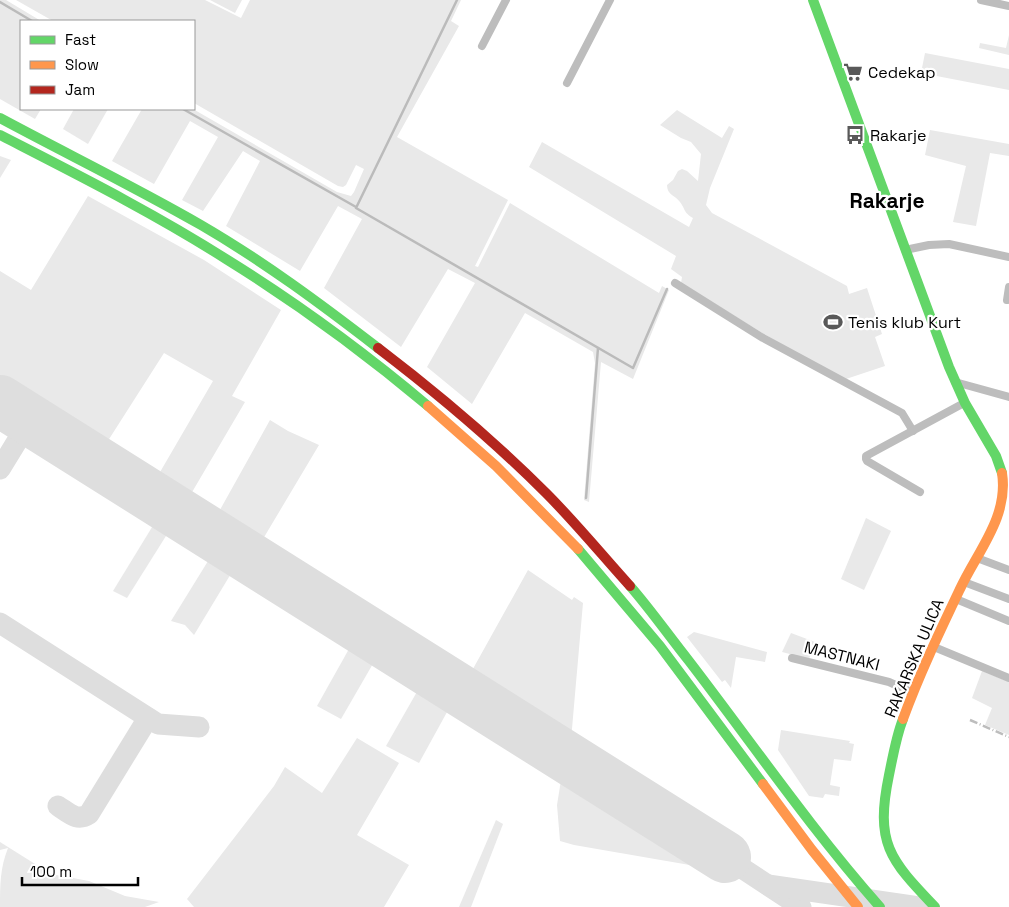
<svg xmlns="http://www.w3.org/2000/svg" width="1009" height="907" viewBox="0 0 1009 907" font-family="'Space Grotesk',sans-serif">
<rect width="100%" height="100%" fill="#fff"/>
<!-- green -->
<g fill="#e9e9e9">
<polygon points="0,0 6,0 41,21 21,21 21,109 41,109 35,119 0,99"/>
<polygon points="16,0 205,0 241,18 250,0 461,0 451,21 459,26 397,137 508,200 475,266 478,267 510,203 659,293 662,286 669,290 633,379 601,362 589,502 584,500 595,363 593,352 525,313 472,404 427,367 475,283 448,269 401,347 324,288 362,219 338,206 300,271 226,226 260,161 243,151 203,211 182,200 218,137 190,121 154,184 112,161 142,109 193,109 337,192 351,196 354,192 364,169 356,165 346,185 343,187 338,186 194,103 194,21 53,21"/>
<polygon points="210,0 242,0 235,13"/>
<polygon points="1009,35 1009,55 979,48 980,43 1006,48"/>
<polygon points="925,53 1009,69 1009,90 921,73"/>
<polygon points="74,109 108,109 88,144 63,129"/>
<path d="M677,110l45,28 7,-12 5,3 -24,59 -4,17 6,8 135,73 2,8 18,-6 15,46 -7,3 10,29 -42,14 -79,-46 -83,-51 1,-6 -11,-8 5,-13 -147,-89 13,-25 147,85 4,-9c-10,-6 -7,-8 -13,-16 -5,-7 -13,-7 -13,-17l6,-5 5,-9 4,-2 5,2 11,10 3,-27 -10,-12 -10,-4 -21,-13z"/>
<polygon points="930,130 1009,144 1009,156 990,153 976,226 953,222 966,166 925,155"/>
<polygon points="0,156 11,160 0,178"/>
<polygon points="88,196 204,260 281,310 232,396 245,402 188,499 156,479 213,381 164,353 104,447 0,381 0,271 31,290"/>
<polygon points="270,420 288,431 319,445 260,544 216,517"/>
<polygon points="866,518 891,531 864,590 841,579"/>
<polygon points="157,519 171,528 127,598 113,591"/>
<polygon points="213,553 235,567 194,635 185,625 171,621"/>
<polygon points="528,570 572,600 574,597 583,603 571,740 469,676"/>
<polygon points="694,632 767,652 765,662 736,657 731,688 725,680 722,682 687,637"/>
<polygon points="791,633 815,642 809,659 782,652"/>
<polygon points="354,640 378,655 341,719 317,706"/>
<polygon points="982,671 1009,682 1009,735 985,725 992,708 972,698"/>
<polygon points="422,683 452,703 419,763 386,746"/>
<polygon points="781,730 850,741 849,743 854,744 851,761 834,759 830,785 840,787 839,796 825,794 823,798 809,796 778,750"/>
<polygon points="357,738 399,763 357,835 409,865 384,907 194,907 187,899 274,786 285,767 322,793"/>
<polygon points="562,774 707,865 707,868 574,845 560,841 557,805"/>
<polygon points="496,820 503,824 471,907 459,907"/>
<path d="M0,842l51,32 38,7 36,15 34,6 -14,5h-145c0,-22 0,-39 8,-59l-8,2z"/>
</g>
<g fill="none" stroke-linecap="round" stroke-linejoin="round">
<!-- stream -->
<g stroke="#bbb" stroke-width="2.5">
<polyline points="457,0 356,208 633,368 667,289"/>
<polyline points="0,2 32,21"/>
<polyline points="183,109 356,207"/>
<polyline points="586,498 598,348"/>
</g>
<!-- taxiway -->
<g stroke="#dedede" stroke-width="21">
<polyline points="0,469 30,420"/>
<polyline points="0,623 158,724 199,727"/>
<path d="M58,806c11,7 19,16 31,8l59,-96"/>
<polyline points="725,857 801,907"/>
<polyline points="768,885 919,907"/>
</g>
<!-- runway -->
<polyline stroke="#dedede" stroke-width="52" points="0,401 725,857"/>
<!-- street -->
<g stroke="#bdbdbd" stroke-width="8">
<polyline points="981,0 1009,6"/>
<polyline points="482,46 506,0"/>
<polyline points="567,83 610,0"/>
<polyline points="905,250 929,245 949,244 1009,257"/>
<polyline points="675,283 763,338 902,413 913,431"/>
<polyline points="1007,300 1009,287"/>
<polyline points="955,382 1009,397"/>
<polyline points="920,492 867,461 866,459 866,456 964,403"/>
<polyline points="977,558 1009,570"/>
<polyline points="964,582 1009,599"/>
<polyline points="956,599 1009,621"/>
<polyline points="934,647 1009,678"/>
<polyline points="792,658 889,682 913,693"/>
</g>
<!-- fast -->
<g stroke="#63d668" stroke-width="10">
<polyline points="813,0 949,367 965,403 996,456 1002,473"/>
<path d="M0,118c67,36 135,69 201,107 62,36 120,79 177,123"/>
<path d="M0,135c76,39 154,78 226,124 71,44 139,94 202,147"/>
<polyline points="578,549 660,646 763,784"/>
<path d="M630,586c21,24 39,50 59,75 63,82 122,168 191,246"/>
<path d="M903,719c-7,18 -10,37 -14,56 -14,68 0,84 46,132"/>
</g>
<!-- slow -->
<g stroke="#ff974d" stroke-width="10">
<polyline points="428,406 496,466 578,549"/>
<path d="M903,719c16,-44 37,-88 57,-130 17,-37 49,-72 42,-116"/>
<polyline points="763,784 812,850 858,907"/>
</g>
<!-- jam -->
<path stroke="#b3261e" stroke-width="10" d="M378,348c59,45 115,92 168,145 29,29 56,62 84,93"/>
<!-- rail -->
<polyline stroke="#bdbdbd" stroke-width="2.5" stroke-dasharray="8 2.5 1 2.5" stroke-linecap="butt" points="970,720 1009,737"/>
</g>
<!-- icons -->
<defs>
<g id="supermarket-bare" transform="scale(1.5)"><path d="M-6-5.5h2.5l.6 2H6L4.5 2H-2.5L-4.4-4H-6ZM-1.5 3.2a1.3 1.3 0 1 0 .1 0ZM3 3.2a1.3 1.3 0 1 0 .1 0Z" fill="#595959" stroke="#fff" stroke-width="2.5" paint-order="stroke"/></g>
<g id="bus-bare" transform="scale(1.5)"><path d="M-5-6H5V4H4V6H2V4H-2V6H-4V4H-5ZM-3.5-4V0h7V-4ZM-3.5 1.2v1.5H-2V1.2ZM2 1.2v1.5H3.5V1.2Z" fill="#595959" stroke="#fff" stroke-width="2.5" paint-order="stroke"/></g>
<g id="stadium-bare" transform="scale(1.5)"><path d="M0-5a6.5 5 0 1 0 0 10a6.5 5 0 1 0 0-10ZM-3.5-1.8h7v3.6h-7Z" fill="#595959" stroke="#fff" stroke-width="2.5" paint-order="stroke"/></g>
</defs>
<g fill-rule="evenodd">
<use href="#supermarket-bare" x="853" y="72"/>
<use href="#bus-bare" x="855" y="135"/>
<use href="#stadium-bare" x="833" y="322"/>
</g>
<g text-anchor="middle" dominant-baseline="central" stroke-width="4.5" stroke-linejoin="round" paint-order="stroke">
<!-- poi labels -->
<g font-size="16" fill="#000" stroke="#fff" text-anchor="start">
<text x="868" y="72">Cedekap</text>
<text x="870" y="135">Rakarje</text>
<text x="848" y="322">Tenis klub Kurt</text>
</g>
<!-- street labels -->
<g font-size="16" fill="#000" stroke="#fff">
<text transform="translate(842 656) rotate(14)">MASTNAKI</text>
<text transform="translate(914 658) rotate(-67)">RAKARSKA ULICA</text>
</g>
<!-- district labels -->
<g font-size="21" font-weight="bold" fill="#000" stroke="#fff">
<text x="887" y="200">Rakarje</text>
</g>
</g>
<!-- legend -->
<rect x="20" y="20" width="175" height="90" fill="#ffffff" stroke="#999999"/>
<rect x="30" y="36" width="25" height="8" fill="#63d668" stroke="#999999"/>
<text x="65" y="45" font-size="15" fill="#000000">Fast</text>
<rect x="30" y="61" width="25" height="8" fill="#ff974d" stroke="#999999"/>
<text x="65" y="70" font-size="15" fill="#000000">Slow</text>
<rect x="30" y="86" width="25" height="8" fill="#b3261e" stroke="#999999"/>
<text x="65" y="95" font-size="15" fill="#000000">Jam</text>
<!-- scale -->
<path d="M22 877v8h116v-8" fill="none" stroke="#000000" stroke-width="2.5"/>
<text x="30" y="877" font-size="15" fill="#000000" stroke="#ffffff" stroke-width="4" paint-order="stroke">100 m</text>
</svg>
